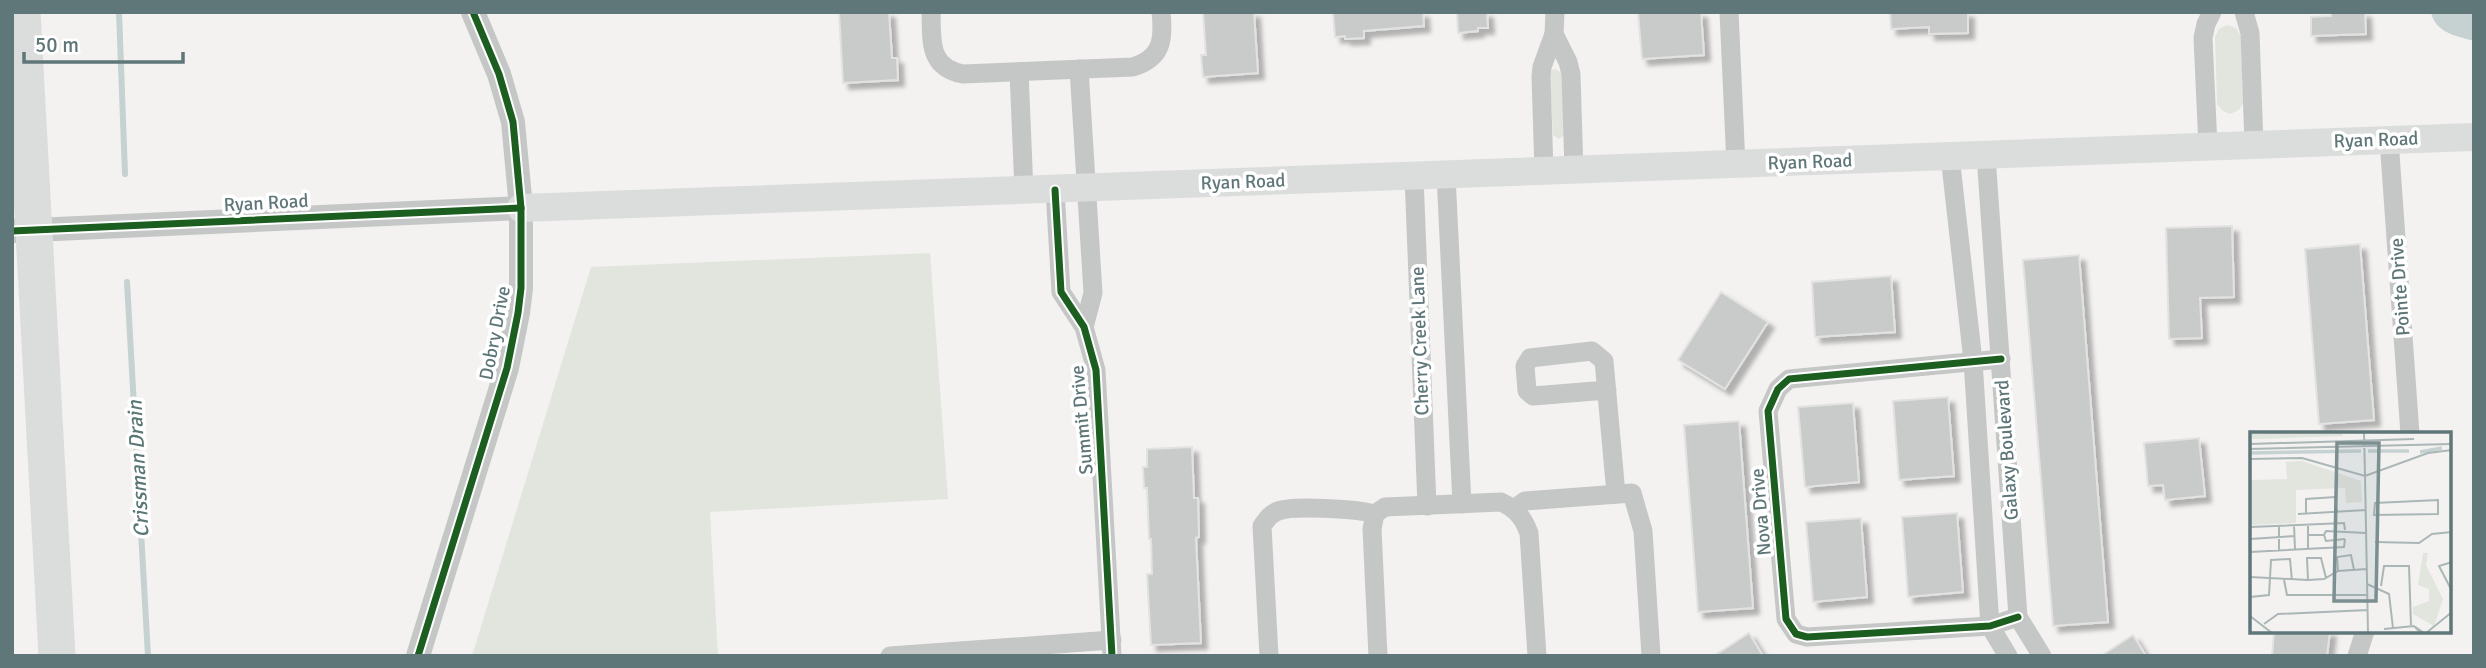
<svg xmlns="http://www.w3.org/2000/svg" width="2486" height="668" viewBox="0 0 2486 668" font-family="Signika,sans-serif">
<defs>
<filter id="shadow"><feDropShadow dx="6" dy="6" stdDeviation="2" flood-color="#0004"/></filter>
</defs>
<rect width="100%" height="100%" fill="#f3f2f1"/>
<!-- green -->
<g fill="#e2e4de">
<polygon points="2227,25 2236,28 2241,36 2243,103 2239,110 2230,114 2223,111 2217,104 2215,37 2219,29"/>
<polygon points="1556,69 1562,74 1564,135 1559,139 1553,135 1550,75 1552,70"/>
<polygon points="930,253 948,499 710,512 718,656 472,656 591,267"/>
</g>
<!-- water -->
<path fill="#c6d1d1" d="M2431,12h43v29c-17,-5 -39,-8 -43,-29z"/>
<g fill="none" stroke-linecap="round" stroke-linejoin="round">
<!-- stream -->
<g stroke="#c6d1d1" stroke-width="6">
<polyline points="119,12 125,174"/>
<polyline points="127,282 148,656"/>
</g>
</g>
<!-- building -->
<g fill="#c9cbca" stroke="#e2e2e1" stroke-width="2" filter="url(#shadow)">
<polygon points="839,12 889,12 892,58 897,58 898,80 843,83"/>
<polygon points="1203,12 1254,12 1258,73 1203,77 1201,55 1206,55"/>
<polygon points="1333,12 1423,12 1424,26 1364,31 1364,38 1345,39 1345,36 1335,37"/>
<polygon points="1457,12 1487,12 1488,28 1478,28 1478,31 1458,33"/>
<polygon points="1638,12 1701,12 1704,55 1642,59"/>
<polygon points="1890,12 1968,12 1968,33 1929,34 1929,27 1891,29"/>
<polygon points="2331,12 2365,12 2366,34 2311,36 2311,17 2331,16"/>
<polygon points="2232,226 2234,297 2200,298 2202,338 2169,339 2166,228"/>
<polygon points="2360,244 2374,420 2319,424 2305,249"/>
<polygon points="2079,255 2108,622 2053,626 2023,260"/>
<polygon points="1891,276 1895,332 1815,337 1812,282"/>
<polygon points="1721,292 1768,322 1725,389 1678,360"/>
<polygon points="1948,397 1954,476 1899,480 1893,401"/>
<polygon points="1853,403 1859,482 1805,487 1798,407"/>
<polygon points="1739,421 1753,608 1698,612 1684,425"/>
<polygon points="2199,438 2205,496 2165,500 2163,485 2148,486 2144,443"/>
<polygon points="1192,447 1194,498 1198,498 1199,537 1196,538 1201,643 1151,645 1147,574 1152,574 1151,539 1149,539 1147,488 1144,488 1143,467 1147,467 1147,449"/>
<polygon points="1957,513 1963,592 1908,597 1902,517"/>
<polygon points="1861,518 1867,597 1813,602 1806,522"/>
<polygon points="2274,631 2330,631 2327,656 2272,656"/>
<polygon points="1749,633 1763,656 1714,656"/>
<polygon points="2133,635 2146,656 2101,656"/>
</g>
<g fill="none" stroke-linecap="round" stroke-linejoin="round">
<!-- minor -->
<g stroke="#c5c7c6" stroke-width="19">
<path d="M931,12c1,29 -3,55 32,62l170,-7c29,-9 31,-27 28,-55"/>
<polyline points="1729,12 1736,165"/>
<polyline points="2244,12 2250,33 2254,145"/>
<polyline points="1554,34 1555,12"/>
<polyline points="1079,69 1093,293 1084,327"/>
<polyline points="1019,72 1024,191"/>
<polyline points="2389,140 2410,434"/>
<polyline points="2208,147 2203,38 2206,24 2212,12"/>
<polyline points="1986,155 2018,617 2042,656"/>
<polyline points="1950,156 1973,361 1990,626 2008,656"/>
<polyline points="1544,171 1541,76 1542,67 1554,34 1568,62 1571,74 1574,171"/>
<polyline points="1446,175 1462,504"/>
<polyline points="1414,176 1427,506"/>
<polyline points="1055,190 1061,292 1084,327 1096,370 1112,656"/>
<polyline points="2001,359 1789,379 1778,389 1768,411 1786,619 1796,634 1807,637 1990,626 2018,617"/>
<polyline points="1607,390 1533,396 1527,391 1525,366 1530,358 1592,351 1604,361 1616,494"/>
<polyline points="1515,508 1525,501 1632,493 1643,531 1651,656"/>
<polyline points="890,656 1112,640"/>
<path d="M1269,656l-7,-130c5,-7 8,-12 16,-15 15,-6 80,-2 97,3"/>
<path d="M1378,656l-6,-127 3,-15 10,-7 116,-5c15,7 22,15 28,31l8,123"/>
<polyline points="2357,656 2365,631"/>
</g>
<!-- tertiary -->
<g stroke="#c5c7c6" stroke-width="24">
<polyline points="12,231 521,208"/>
<polyline points="418,656 507,368 518,313 521,288 521,208 513,122 499,74 473,12"/>
</g>
<!-- secondary -->
<polyline stroke="#dbdddd" stroke-width="28" points="521,208 2474,137"/>
<!-- motorway -->
<polyline stroke="#dbdddd" stroke-width="37" points="22,12 57,656"/>
<!-- cycleway casing -->
<g stroke="#fff" stroke-width="11">
<g id="cycleway">
<polyline points="1055,190 1061,292 1084,327 1096,370 1112,656"/>
<polyline points="12,231 521,208"/>
<polyline points="2001,359 1789,379 1778,389 1768,411 1786,619 1796,634 1807,637 1990,626 2018,617"/>
<polyline points="418,656 507,368 518,313 521,288 521,208 513,122 499,74 473,12"/>
</g>
</g>
<!-- cycleway -->
<use href="#cycleway" stroke="#1b5e20" stroke-width="7"/>
</g>
<g text-anchor="middle" dominant-baseline="central" stroke-width="7" stroke-linejoin="round" paint-order="stroke">
<!-- street labels -->
<g font-size="19" fill="#60777a" stroke="#fff">
<text transform="translate(2376 140) rotate(-2)">Ryan Road</text>
<text transform="translate(1810 162) rotate(-2)">Ryan Road</text>
<text transform="translate(1243 182) rotate(-2)">Ryan Road</text>
<text transform="translate(266 203) rotate(-3)">Ryan Road</text>
<text transform="translate(2400 287) rotate(-94)">Pointe Drive</text>
<text transform="translate(495 333) rotate(-79)">Dobry Drive</text>
<text transform="translate(1420 341) rotate(-92)">Cherry Creek Lane</text>
<text transform="translate(1082 420) rotate(-95)">Summit Drive</text>
<text transform="translate(2007 450) rotate(-94)">Galaxy Boulevard</text>
<text transform="translate(1761 512) rotate(-95)">Nova Drive</text>
</g>
<!-- water labels -->
<g font-size="21" font-style="italic" fill="#5a7776" stroke="#fff">
<text transform="translate(138 469) rotate(-93)">Crissman Drain</text>
</g>
</g>
<!-- overview -->
<g transform="translate(2250 432)">
<rect width="201" height="201" fill="#f3f2f1"/>
<path d="M0,0h92l1,4 -82,3h-11zM52,29l59,20 1,21 -16,1 -1,-15 -49,2v33l-46,2v-45l37,-1 -1,-17zM173,121h5l-2,12 17,34 -9,27 -21,-12v-7l16,-6v-12l-11,-4z" fill="#e2e4de"/>
<path fill="none" stroke="#c6d1d1" stroke-width="3.5" d="M118,19h41M170,20l22,-4M0,21l111,-2"/>
<path fill="none" stroke="#abb6b6" stroke-width="2" d="M114,0l1,44M0,12l164,-5M0,17l202,-5M0,27l52,-1 63,18 63,-23 24,-3M115,44l3,157M188,68v14l-64,1 1,-12zM48,82l68,-4M56,82v-15l29,-2 2,16M58,92v25M44,93l1,24M29,94v24M0,95l94,-4 1,7M58,103h16l2,-4 40,2M74,103l2,6 19,-2M0,107l45,-3M125,110l44,1 13,-9 20,-2M0,120l94,-5 1,-8M202,130l-13,4 13,25M88,139l-1,-14 14,-2 3,15M0,145l58,3 16,-1 14,-8 29,-2M34,148l3,15h80M58,148l-1,-22h14l5,20M117,152l22,10 4,34M131,154l3,-20h25l2,59M0,165l19,-2 2,-35 19,-1 2,22M0,184l22,17M14,192l14,-10 90,-4M134,197l30,-3M171,201l-7,-7 10,7M176,201l26,-21"/>
<path fill="#7c8f91" fill-opacity="0.15" stroke="#7c8f91" stroke-width="3.5" d="M87,11h42l-3,158h-42z"/>
<rect width="201" height="201" fill="none" stroke="#60777a" stroke-width="3.5"/>
</g>
<!-- border -->
<rect width="2486" height="668" fill="none" stroke="#60777a" stroke-width="28"/>
<!-- scale -->
<path d="M24 52v10h159v-10" fill="none" stroke="#60777a" stroke-width="3.5"/>
<text x="35" y="52" font-size="21" fill="#60777a" stroke="#ffffff" stroke-width="5" paint-order="stroke">50 m</text>
</svg>
